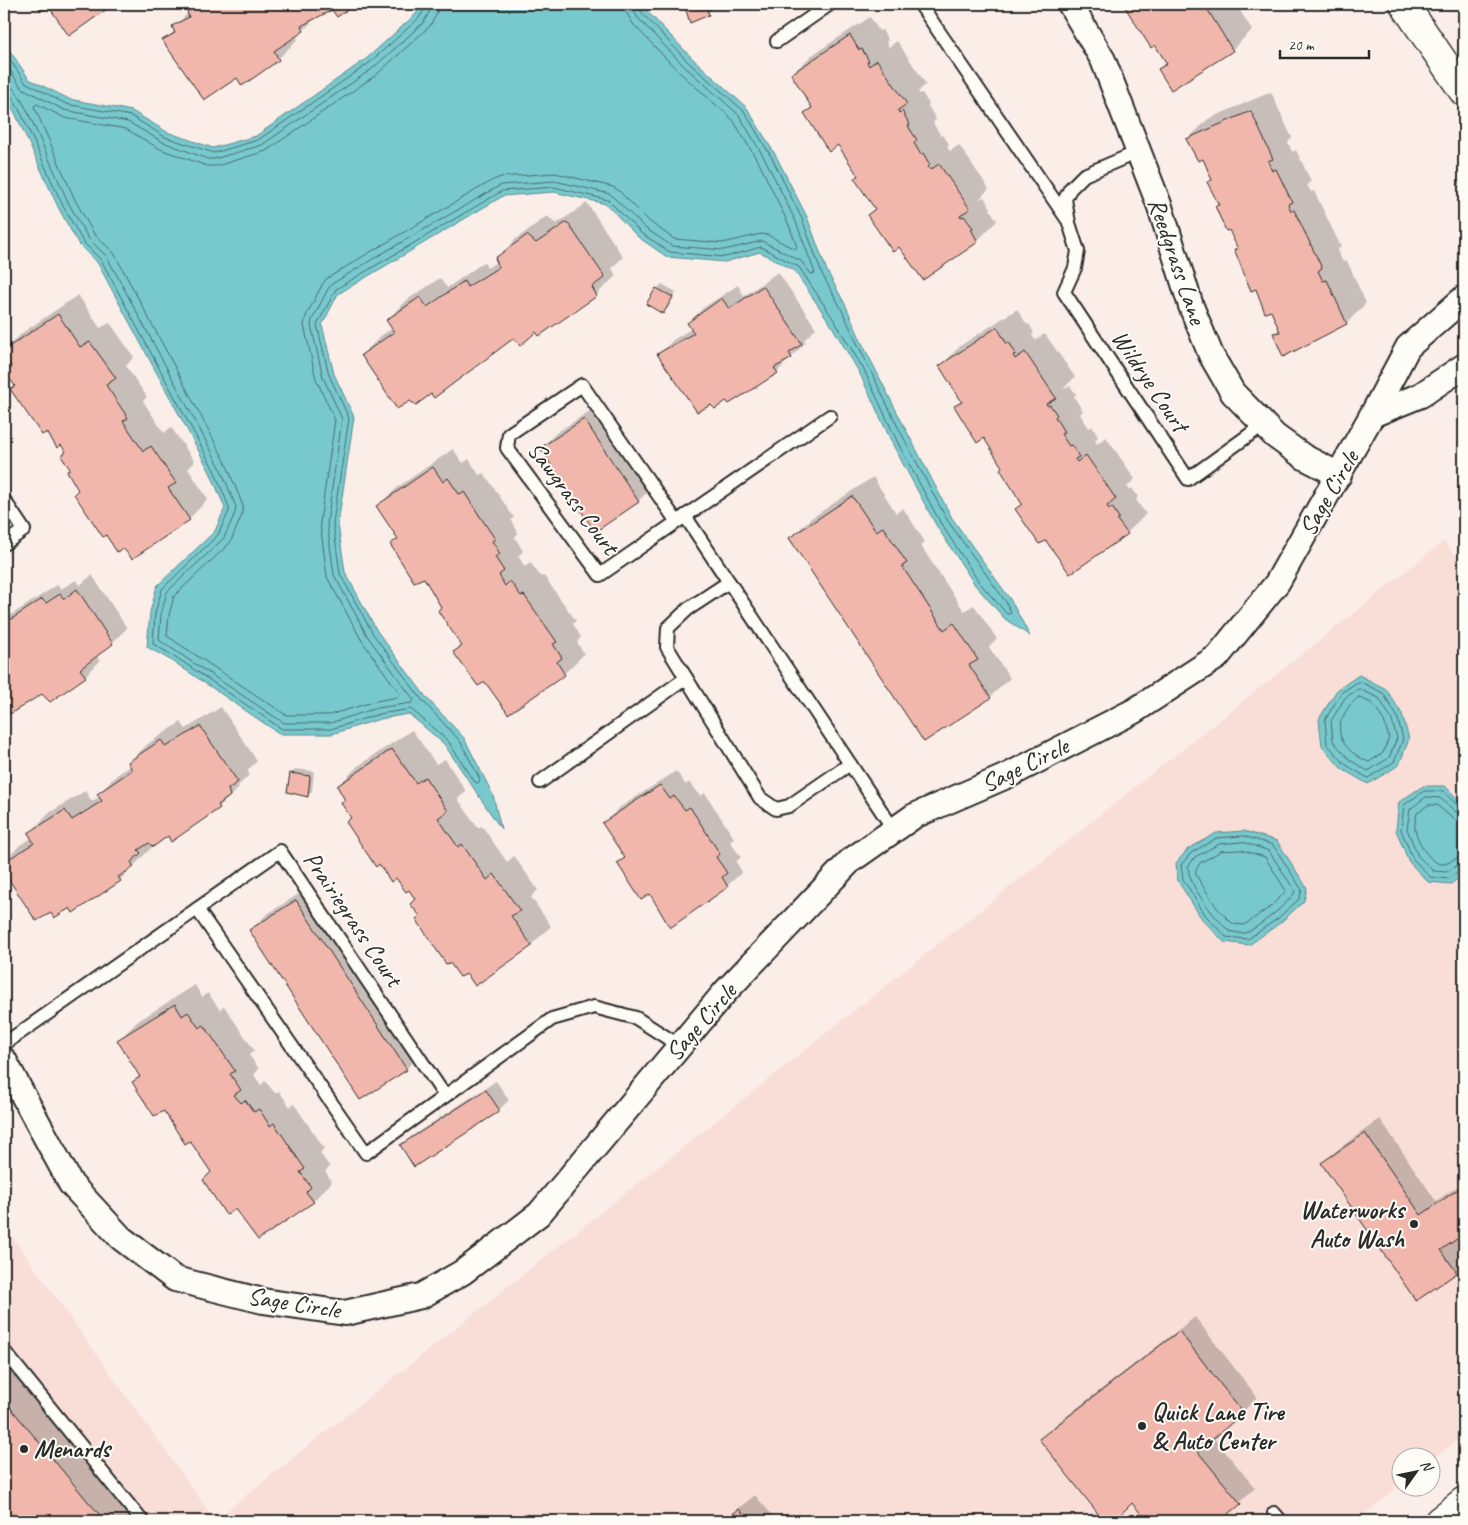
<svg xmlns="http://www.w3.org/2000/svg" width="1468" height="1525" viewBox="0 0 1468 1525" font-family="Caveat,sans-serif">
<rect width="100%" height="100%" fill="#fbeee8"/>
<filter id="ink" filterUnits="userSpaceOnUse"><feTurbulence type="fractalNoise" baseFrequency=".02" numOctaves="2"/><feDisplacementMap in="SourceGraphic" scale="10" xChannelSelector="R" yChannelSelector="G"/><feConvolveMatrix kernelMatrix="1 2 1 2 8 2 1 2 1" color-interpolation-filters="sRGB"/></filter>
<g filter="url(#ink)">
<!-- built -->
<polygon fill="#f8ded6" points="1444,541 1464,567 1464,1434 1431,1461 1430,1458 1400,1458 1400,1485 1356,1521 4,1521 4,1225 215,1520"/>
<!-- water -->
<g fill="#78c9ce" stroke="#598a8d">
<polygon points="421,4 643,4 647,11 692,58 747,108 776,156 807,217 827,271 846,306 861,341 904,426 952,518 1010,599 1030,636 1005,619 975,585 936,525 894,447 859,372 830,323 794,270 760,252 725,262 667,257 638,237 606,204 554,192 503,196 338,294 322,325 334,374 354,417 338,524 345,572 377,631 426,697 464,738 493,795 501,829 444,744 409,714 380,719 332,734 280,734 174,662 147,647 150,612 157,586 215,531 225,508 210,472 97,262 79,245 59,209 16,115 4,93 4,42 29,79 69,99 132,111 167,132 213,148 256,136 366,59 416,14"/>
<polygon points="1359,675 1386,689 1402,714 1409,739 1399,765 1368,784 1342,769 1322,746 1319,719 1337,690"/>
<polygon points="1423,786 1445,786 1464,805 1464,874 1451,884 1428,882 1409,862 1396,830 1399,802"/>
<polygon points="1244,831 1277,841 1307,888 1304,901 1280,923 1249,945 1224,942 1202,919 1178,881 1176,863 1188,849 1216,833"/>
</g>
<!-- shadow -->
<g fill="#0003">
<polygon points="37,4 112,4 69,34 49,5 41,10"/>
<polygon points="197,4 354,4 337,15 332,8 317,16 304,30 296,35 298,39 278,59 237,77 164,41 175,30 174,27"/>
<polygon points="687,4 711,4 712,9 708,14 686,5"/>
<polygon points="1124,4 1236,4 1252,30 1232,50 1171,88 1159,69 1167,61 1155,43 1151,46"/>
<polygon points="870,17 879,31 882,30 888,40 886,42 889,47 897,41 926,84 918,92 920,94 922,93 929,104 928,106 936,119 933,123 941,136 943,135 949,144 947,147 950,151 959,145 989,189 979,199 984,197 991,208 990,209 997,221 977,241 899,246 868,215 875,208 855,178 859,175 838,143 805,113 813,106 792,74 812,55"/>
<polygon points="1271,92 1292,138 1288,142 1292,152 1296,150 1311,181 1307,185 1311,192 1314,191 1341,247 1337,250 1343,262 1347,261 1366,303 1347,323 1284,355 1274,334 1280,328 1272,310 1257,287 1235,250 1238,247 1216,206 1220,203 1209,182 1213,178 1204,158 1188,139 1208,119"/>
<polygon points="587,203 623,257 612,268 616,276 596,295 536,330 515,336 432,392 362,355 382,335 393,328 387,320 407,300 440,278 447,288 484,262 487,268 498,261 496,259 516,239 547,216 556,224"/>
<polygon points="778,272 816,328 804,340 806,342 777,372 659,354 673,340 692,328 689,323 703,308 738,285 744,296"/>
<polygon points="662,284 676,292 668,308 663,312 657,289"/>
<polygon points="78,295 100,328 110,323 134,357 126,366 147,397 143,401 164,433 171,427 195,462 188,469 208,499 189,519 80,490 71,469 67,452 62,444 47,430 12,389 16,385 6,373 12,367 4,354 4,351 22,333"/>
<polygon points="1017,309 1027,325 1029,324 1034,333 1032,335 1035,340 1045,334 1075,377 1063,389 1070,386 1076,394 1074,397 1083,411 1080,414 1089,428 1092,426 1098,437 1095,440 1097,444 1106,437 1135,479 1127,487 1130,490 1132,488 1138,497 1136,500 1146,514 1127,533 1023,503 1003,467 984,437 955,406 962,400 941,366 960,346"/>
<polygon points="599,405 653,487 638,501 541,448 556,433"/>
<polygon points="453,449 463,463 469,459 479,475 484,473 514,518 511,520 518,533 515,537 523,551 518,556 525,567 530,562 541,577 544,576 576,621 573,624 581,637 577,642 584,654 564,674 486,680 455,652 462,645 442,608 424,577 392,544 399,538 378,506 398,487"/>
<polygon points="873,477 896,513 903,508 925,542 921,546 964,611 974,605 997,639 989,647 1010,678 990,697 791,538 810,519"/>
<polygon points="92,575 127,628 112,643 96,655 100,661 85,676 42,692 11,713 4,703 4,623 11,615 57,585 61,589 76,580 80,585"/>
<polygon points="221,707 257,761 248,770 249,775 238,786 239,788 219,807 168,835 153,846 120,880 71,907 51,911 36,919 4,869 4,862 20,845 32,838 30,833 49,813 85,791 92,801 100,796 98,794 118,774 131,766 129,762 149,743 181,722 186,729"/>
<polygon points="412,730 436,764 445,759 466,791 458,799 478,828 482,826 507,862 514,856 538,890 531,897 551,926 531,945 416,898 352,818 346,800 338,786 358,766"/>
<polygon points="296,769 314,771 312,791 308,795 291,774"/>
<polygon points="676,771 686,785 689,782 701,796 705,793 734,838 730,842 741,857 736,862 742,872 727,886 650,892 619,864 626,856 604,823 619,808"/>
<polygon points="311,886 421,1054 406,1069 251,930 266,915"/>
<polygon points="195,985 202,997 208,993 220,1010 224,1006 254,1050 249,1055 259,1069 254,1075 261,1085 265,1081 275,1093 279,1091 290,1107 294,1104 324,1148 320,1153 330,1167 325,1171 332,1182 313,1201 212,1173 191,1139 164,1109 133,1082 140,1075 118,1041 138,1021"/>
<polygon points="496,1081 509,1100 499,1110 402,1146 412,1136"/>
<polygon points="1380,1119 1436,1201 1464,1182 1464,1232 1457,1237 1464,1247 1464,1264 1457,1272 1416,1300 1323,1163 1338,1149"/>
<polygon points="1195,1317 1257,1397 1243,1412 1213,1437 1255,1488 1218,1521 1149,1521 1132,1501 1112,1521 1106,1521 1041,1440 1055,1425"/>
<polygon points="4,1356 140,1521 4,1521"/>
<polygon points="755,1495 777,1521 723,1521"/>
</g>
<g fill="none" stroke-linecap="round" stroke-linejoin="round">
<!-- shore -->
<g stroke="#4a6a6c" stroke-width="1">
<polyline points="439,4 437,13 430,26 376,75 266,151 217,166 207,166 160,149 126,129 65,118 37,104 34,106 75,200 94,234 114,253 226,463 243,506 242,515 230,543 174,596 169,615 167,636 286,715 329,715 376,701 398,697 400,694 362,641 327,577 320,522 335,420 316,379 304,325 306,316 322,285 326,279 372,251 493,180 501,177 555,173 613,187 619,191 650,222 674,239 723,243 761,234 768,235 794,249 797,247 789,225 760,165 733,120 679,72 633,24 626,12 625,4"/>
<polyline points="4,51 25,82 66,104 131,116 165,137 214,153 258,140 368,64 419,18 425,8 425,4"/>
<polyline points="4,62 22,88 64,110 128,122 163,142 208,159 214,159 262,145 372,69 424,22 430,10 431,4"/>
<polyline points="4,85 11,87 16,91 27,110 69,204 88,238 107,257 220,467 236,507 235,513 224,538 167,592 161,614 159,640 284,723 330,723 377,708 412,703 414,700 368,637 334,575 327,523 342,419 323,377 311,325 312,320 328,289 332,284 376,257 501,185 555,181 610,194 645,228 672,246 724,250 762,241 801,261 811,274 815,273 796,222 766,161 739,115 684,66 638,18 633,10 633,4"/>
<polyline points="4,92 10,94 21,113 63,206 83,242 101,260 214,470 229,507 229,511 218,535 162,589 155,613 153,644 177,658 282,729 331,729 379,714 411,709 448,741 475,782 478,783 480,779 460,741 422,700 373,634 340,574 333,523 349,418 329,375 317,325 336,289 502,191 554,187 608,200 641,233 670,252 725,257 761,247 799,267 834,320 864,370 899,445 940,522 979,582 1007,614 1010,614 1011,612 1006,602 947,520 899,429 857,343 841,308 822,274 802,219 772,158 744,111 688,62 643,14 639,7 639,4"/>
<polygon points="1358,682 1361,682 1383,693 1397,716 1403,739 1394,762 1368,778 1346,765 1327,744 1325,720 1341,693"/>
<polygon points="1359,689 1379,698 1391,718 1397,738 1389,758 1368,771 1350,760 1333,741 1331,721 1345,698"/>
<path d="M1359,697l14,7 11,17 5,17 -6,15 -14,9c-20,-8 -38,-26 -25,-47 4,-8 8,-13 15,-18z"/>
<polyline points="1464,808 1459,807 1443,791 1424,791 1404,805 1401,830 1413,859 1430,877 1449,879 1460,871 1464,870"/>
<polyline points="1464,815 1456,812 1440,798 1426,797 1410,809 1407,829 1418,856 1433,871 1447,872 1458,865 1464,864"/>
<path d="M1464,822l-11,-3 -16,-14h-9l-11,8c-1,5 -3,11 -2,16 2,11 15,36 28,35 7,0 11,-7 21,-8"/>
<polygon points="1244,836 1273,845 1302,890 1299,899 1277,919 1248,939 1226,937 1206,916 1183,879 1181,865 1191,853 1217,838"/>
<path d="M1243,842l26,9 26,40c-2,9 -41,40 -50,42 -5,1 -11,-1 -16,-2 -15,-15 -39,-42 -41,-64l7,-10 24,-13z"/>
<polygon points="1242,850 1265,857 1286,891 1269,908 1244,925 1233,924 1217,908 1196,875 1196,870 1200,863 1221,851"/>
</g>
</g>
<!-- building -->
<g fill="#f1b7ac" stroke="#2b2b2b">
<polygon points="36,4 114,4 69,36 49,7 41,11"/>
<polygon points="200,4 356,4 337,17 332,10 301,26 304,31 274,51 279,60 242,86 237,78 204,100 162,40 175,33 172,26 189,17 187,12"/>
<polygon points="684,4 705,4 709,15 690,23"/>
<polygon points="1123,4 1200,4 1203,9 1206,7 1233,51 1171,90 1158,69 1167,64 1155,45 1151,48"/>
<polygon points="850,35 859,50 862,49 869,61 867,62 869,66 877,60 907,104 898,110 899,113 902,111 910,125 908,126 917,140 914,143 921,155 923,153 930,165 928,167 930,170 939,164 970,209 960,215 961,217 964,216 973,228 971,229 978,242 923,280 899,247 893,252 867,215 875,209 854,178 858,176 838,145 829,152 804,113 812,108 791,74"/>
<polygon points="1251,111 1273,159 1268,161 1272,171 1276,169 1292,202 1288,204 1291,211 1294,210 1322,268 1318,271 1323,281 1327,280 1347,324 1283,357 1273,333 1280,332 1271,311 1265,313 1256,289 1251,291 1234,249 1238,249 1229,230 1226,231 1215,206 1219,205 1207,182 1212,180 1203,159 1198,161 1186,139"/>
<polygon points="567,222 605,277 592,287 597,296 539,336 536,332 520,346 514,338 434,398 431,394 416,405 410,401 397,409 361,355 394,332 386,320 420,297 427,307 464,281 467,287 499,267 495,258 527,235 536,243"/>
<polygon points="763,286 802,344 789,353 792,358 774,368 778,373 729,404 726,401 715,409 711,405 697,412 657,354 694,333 687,323 722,298 729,309"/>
<polygon points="656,288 673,297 663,314 646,304"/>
<polygon points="58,314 80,347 90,342 116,378 106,385 128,418 123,421 143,451 151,446 176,483 168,488 190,520 132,559 123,548 117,552 106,535 103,537 74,494 78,490 67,471 70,469 61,456 66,452 61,445 57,448 47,432 42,435 10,389 15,386 5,372 12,368 4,356 4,350"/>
<polygon points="997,327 1007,344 1009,342 1016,354 1013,355 1015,359 1025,352 1056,398 1046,404 1048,406 1050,405 1057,415 1055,417 1064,432 1061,434 1069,446 1072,445 1079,457 1075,459 1077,462 1086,455 1116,499 1107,506 1109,509 1112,507 1119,518 1117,520 1128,534 1070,574 1046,541 1039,544 1015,509 1022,504 1000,469 1002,467 984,438 977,443 954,406 962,402 939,366"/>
<polygon points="584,419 639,502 595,532 540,448"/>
<polygon points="433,467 443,482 448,478 459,494 464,492 495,539 492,541 500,554 495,557 504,571 499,575 505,586 510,581 521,596 524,595 557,642 553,644 562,658 557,662 565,675 508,714 485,682 478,686 453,652 462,646 438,611 441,607 424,578 414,582 390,544 398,539 376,506"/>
<polygon points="852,496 876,531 883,527 907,563 902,566 944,630 954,623 978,660 969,665 991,698 924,742 789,538"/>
<polygon points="77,589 113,644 80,669 86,677 50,702 42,694 10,714 4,705 4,624 42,599 46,603 60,594 64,599"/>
<polygon points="200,726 238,782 228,789 230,796 218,805 220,808 171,842 168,836 153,847 149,843 138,850 141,853 131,862 134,867 118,877 121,881 73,913 70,908 54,918 51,913 36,921 4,872 4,862 34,843 28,833 65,810 72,820 102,801 97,794 132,770 128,762 161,740 166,747"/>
<polygon points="392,749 416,783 425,777 448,811 438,818 458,847 462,844 487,880 494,874 520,911 511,916 532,946 475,986 467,974 460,977 450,963 446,964 416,919 420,916 410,904 415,899 409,890 406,892 396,878 391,882 379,864 376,867 346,822 351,818 341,803 345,800 337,786"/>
<polygon points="290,773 310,776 308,797 287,792"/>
<polygon points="660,785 670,799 674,796 685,810 690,807 720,854 716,857 727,873 722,877 728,887 670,928 650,894 641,900 617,863 625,858 602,823"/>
<polygon points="296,900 407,1070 360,1100 249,930"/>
<polygon points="175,1004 182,1016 188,1012 199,1028 204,1025 235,1071 230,1074 241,1090 234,1095 241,1103 245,1100 254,1112 259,1109 270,1126 274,1123 305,1169 300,1172 311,1187 306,1192 314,1202 258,1240 235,1209 226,1215 203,1180 211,1172 190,1141 185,1144 164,1111 154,1116 132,1082 140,1077 117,1040"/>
<polygon points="486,1090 500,1111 414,1167 400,1145"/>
<polygon points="1365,1133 1421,1215 1464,1185 1464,1234 1441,1250 1457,1273 1416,1301 1321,1163"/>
<polygon points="1179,1331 1243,1413 1198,1452 1241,1504 1220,1521 1147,1521 1132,1503 1114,1521 1104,1521 1039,1439"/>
<polygon points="4,1400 86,1499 105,1521 4,1521"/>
<polygon points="739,1509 750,1521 724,1521"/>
</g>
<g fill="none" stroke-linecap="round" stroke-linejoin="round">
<!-- lane casing -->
<g stroke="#2b2b2b" stroke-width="16">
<g id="lane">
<polyline points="920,4 1067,219"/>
<polyline points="777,41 830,4"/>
<polyline points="1138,152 1084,175 1070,189 1065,199 1069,223 1078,251 1075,268 1064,292 1188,479 1263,425"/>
<polyline points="4,500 24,530 4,544"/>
<polyline points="685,516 894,830"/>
<polyline points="677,522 582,385 509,434 507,448 600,575 830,416"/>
<polyline points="729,582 688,609 668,628 667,647 760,798 776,809 789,806 850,764"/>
<polyline points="540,782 686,678"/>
<polyline points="197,909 366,1153 552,1019 594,1007 636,1018 680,1046"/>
<polyline points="4,1044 280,851 445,1096"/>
<polyline points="4,1351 142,1521"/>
<polyline points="1274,1513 1281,1521"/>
</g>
</g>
<!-- street casing -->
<g stroke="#2b2b2b" stroke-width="28">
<g id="street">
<polyline points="1070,4 1103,60 1160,207 1191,306 1211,355 1233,393 1275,436 1304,457 1339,475"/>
<polyline points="1372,415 1421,395 1464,366"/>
<polyline points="4,1060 71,1184 121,1238 175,1279 263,1301 345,1313 421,1296 463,1272 539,1214 725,992 850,861 914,816 1009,775 1134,711 1217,657 1277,583 1372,415 1408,347 1464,298"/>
</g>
</g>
<!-- secondary casing -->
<g stroke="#2b2b2b" stroke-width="31">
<g id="secondary">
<polyline points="1404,4 1464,92"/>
<polyline points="1439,1521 1464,1501"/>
</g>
</g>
<!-- lane -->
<use href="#lane" stroke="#fdfcf7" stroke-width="12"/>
<!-- street -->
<use href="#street" stroke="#fdfcf7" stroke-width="24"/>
<!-- secondary -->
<use href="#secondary" stroke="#fdfcf7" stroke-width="28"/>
</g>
</g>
<!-- markers -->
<g fill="#2b2b2b" stroke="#fdfcf7" stroke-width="2">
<circle cx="1414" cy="1224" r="5"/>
<circle cx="1142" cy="1426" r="5"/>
<circle cx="24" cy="1449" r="5"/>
</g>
<g text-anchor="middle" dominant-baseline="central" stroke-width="4" stroke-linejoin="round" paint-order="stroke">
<!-- street labels -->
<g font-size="25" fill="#2b2b2b" stroke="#fdfcf7">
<text transform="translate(1177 261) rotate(71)">Reedgrass Lane</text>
<text transform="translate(1150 381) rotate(56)">Wildrye Court</text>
<text transform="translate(1329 493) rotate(-60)">Sage Circle</text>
<text transform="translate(573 498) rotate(53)">Sawgrass Court</text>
<text transform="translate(1025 765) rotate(-26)">Sage Circle</text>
<text transform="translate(353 919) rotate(56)">Prairiegrass Court</text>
<text transform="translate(701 1022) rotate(-49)">Sage Circle</text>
<text transform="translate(294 1303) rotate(9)">Sage Circle</text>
</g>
<!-- poi labels -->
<g font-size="25" font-weight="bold" fill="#2b2b2b" stroke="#fdfcf7" text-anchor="start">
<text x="1404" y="1210" text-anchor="end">Waterworks<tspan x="1404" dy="29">Auto Wash</tspan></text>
<text x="1152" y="1412">Quick Lane Tire<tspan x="1152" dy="29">&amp; Auto Center</tspan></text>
<text x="34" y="1449">Menards</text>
</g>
</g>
<!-- margin -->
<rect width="1468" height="1525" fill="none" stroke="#fdfcf7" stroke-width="20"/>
<rect x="10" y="10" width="1448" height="1505" fill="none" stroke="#2b2b2b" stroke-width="2" filter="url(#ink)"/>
<!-- north arrow -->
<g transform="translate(1416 1472) rotate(57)"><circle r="24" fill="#fdfcf7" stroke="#a9a8a5"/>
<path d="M0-4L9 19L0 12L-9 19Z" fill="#2b2b2b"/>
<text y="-8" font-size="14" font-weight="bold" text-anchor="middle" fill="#2b2b2b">N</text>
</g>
<!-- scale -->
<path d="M1280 50v8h89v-8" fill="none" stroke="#2b2b2b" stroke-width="2.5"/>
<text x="1288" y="50" font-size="15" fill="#2b2b2b" stroke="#fdfcf7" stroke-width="4" paint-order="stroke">20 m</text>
</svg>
